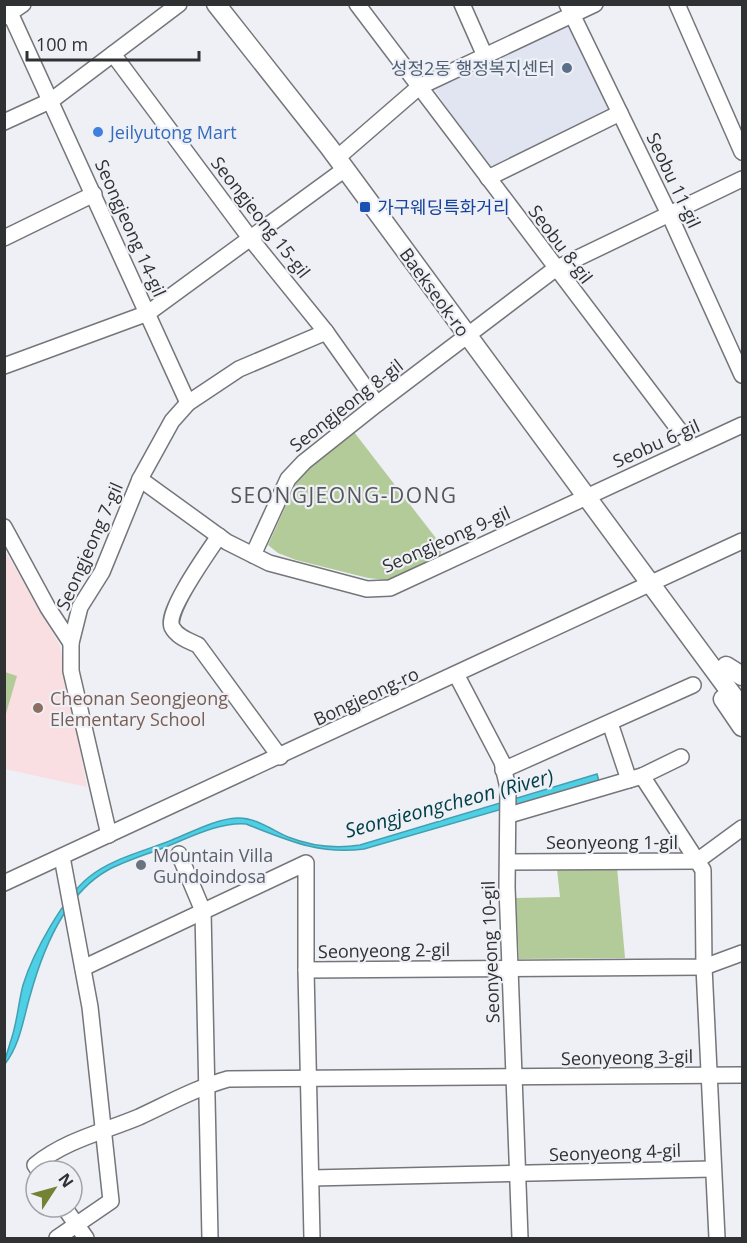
<svg xmlns="http://www.w3.org/2000/svg" width="747" height="1243" viewBox="0 0 747 1243" font-family="'Open Sans','Noto Sans KR',sans-serif">
<rect width="100%" height="100%" fill="#eef0f5"/>
<!-- built -->
<polygon fill="#e0e5f1" points="563,25 572,28 610,106 607,112 499,167 487,166 435,90 437,83"/>
<!-- education -->
<polygon fill="#f9dee2" points="4,549 60,646 87,787 5,769"/>
<!-- green -->
<g fill="#b2cb98">
<polygon points="354,432 442,546 440,557 387,580 368,578 296,560 278,553 268,545 298,479 316,459"/>
<polygon points="5,672 17,676 5,717 4,672"/>
<polygon points="617,867 625,958 519,959 516,898 560,897 557,869"/>
</g>
<!-- water -->
<path fill="#4dcfe6" stroke="#44a0b0" stroke-width="1.5" d="M597,774l2,7 -235,68c-45,6 -77,-9 -118,-25 -28,-2 -57,14 -83,24 -18,7 -38,13 -55,22 -43,24 -66,82 -78,126 -7,24 -10,49 -25,68 0,-9 3,-12 5,-21 7,-18 8,-39 13,-58 10,-32 40,-87 66,-108 24,-19 56,-26 83,-37 20,-8 44,-21 65,-22 18,-1 35,12 51,19 23,9 47,12 72,8z"/>
<g fill="none" stroke-linecap="round" stroke-linejoin="round">
<!-- minor casing -->
<g stroke="#74767a" stroke-width="18">
<g id="minor">
<polyline points="6,4 188,403"/>
<polyline points="357,4 692,447"/>
<polyline points="462,4 485,56"/>
<polyline points="567,4 669,214 742,375"/>
<polyline points="677,4 742,152"/>
<polyline points="4,17 23,4"/>
<polyline points="113,54 250,238 326,332 377,404"/>
<polyline points="4,122 52,100 179,4"/>
<polyline points="337,158 419,87 595,4"/>
<polyline points="488,178 620,113"/>
<polyline points="4,238 94,194"/>
<polyline points="4,366 148,313 345,169"/>
<polyline points="140,479 227,542 269,563 367,589 390,588 742,425"/>
<polyline points="4,527 48,608 71,643"/>
<path d="M219,536c-10,15 -54,76 -47,91 5,10 17,14 26,18l82,112"/>
<polyline points="253,555 288,479 304,462 377,404 555,269 742,179"/>
<polyline points="457,676 502,762 508,788 507,887 520,1238"/>
<polyline points="610,723 629,780"/>
<polyline points="503,770 693,685"/>
<polyline points="642,776 703,870 704,967 717,1238"/>
<polyline points="509,815 642,776 681,757"/>
<polyline points="109,835 71,671 71,643 80,607 102,572 140,479 172,421 188,403 239,369 326,332"/>
<polyline points="179,854 203,911 210,1238"/>
<polyline points="508,862 697,861 742,828"/>
<polyline points="4,883 742,541"/>
<polyline points="83,968 306,863 306,970 704,967 742,953"/>
<polyline points="306,970 312,1238"/>
<path d="M39,1171l-4,-6c31,-25 68,-33 104,-48 30,-14 57,-29 89,-38l514,-4"/>
<polyline points="311,1178 712,1169"/>
<polyline points="64,1207 86,1238"/>
<polyline points="57,1238 111,1201 90,1007 62,857"/>
</g>
</g>
<!-- major casing -->
<g stroke="#74767a" stroke-width="21">
<g id="major">
<polyline points="216,4 329,147 742,708"/>
<polyline points="726,666 742,676"/>
<polyline points="723,699 742,727"/>
</g>
</g>
<!-- minor -->
<use href="#minor" stroke="#fff" stroke-width="15"/>
<!-- major -->
<use href="#major" stroke="#fff" stroke-width="18"/>
</g>
<!-- markers -->
<circle fill="#5c6f8a" stroke="#eef0f5" stroke-width="2" cx="567" cy="68" r="6"/>
<circle fill="#3f7fe0" stroke="#eef0f5" stroke-width="2" cx="98" cy="132" r="6"/>
<rect fill="#1a4fb4" stroke="#eef0f5" stroke-width="2" x="359" y="201" width="12" height="12" rx="3"/>
<circle fill="#8d6e63" stroke="#eef0f5" stroke-width="2" cx="38" cy="708" r="6"/>
<circle fill="#6b7280" stroke="#eef0f5" stroke-width="2" cx="141" cy="865" r="6"/>
<g text-anchor="middle" dominant-baseline="central" stroke-width="4.5" stroke-linejoin="round" paint-order="stroke">
<!-- service labels -->
<g font-size="18" fill="#4e5e75" stroke="#eef0f5" text-anchor="end">
<text x="555" y="68">성정2동 행정복지센터</text>
</g>
<!-- shop labels -->
<g font-size="18" fill="#366cbe" stroke="#eef0f5" text-anchor="start">
<text x="110" y="132">Jeilyutong Mart</text>
</g>
<!-- street labels -->
<g font-size="18" fill="#303132" stroke="#eef0f5">
<text transform="translate(674 180) rotate(65)">Seobu 11-gil</text>
<text transform="translate(261 217) rotate(52)">Seongjeong 15-gil</text>
<text transform="translate(131 228) rotate(66)">Seongjeong 14-gil</text>
<text transform="translate(561 244) rotate(53)">Seobu 8-gil</text>
<text transform="translate(435 292) rotate(54)">Baekseok-ro</text>
<text transform="translate(346 405) rotate(-38)">Seongjeong 8-gil</text>
<text transform="translate(656 443) rotate(-24)">Seobu 6-gil</text>
<text transform="translate(446 539) rotate(-24)">Seongjeong 9-gil</text>
<text transform="translate(89 546) rotate(-66)">Seongjeong 7-gil</text>
<text transform="translate(366 696) rotate(-25)">Bongjeong-ro</text>
<text x="612" y="842">Seonyeong 1-gil</text>
<text transform="translate(384 950) rotate(-1)">Seonyeong 2-gil</text>
<text transform="translate(490 952) rotate(-92)">Seonyeong 10-gil</text>
<text transform="translate(627 1057) rotate(-1)">Seonyeong 3-gil</text>
<text transform="translate(615 1152) rotate(-2)">Seonyeong 4-gil</text>
</g>
<!-- transit labels -->
<g font-size="18" fill="#164399" stroke="#eef0f5" text-anchor="start">
<text x="377" y="207">가구웨딩특화거리</text>
</g>
<!-- education labels -->
<g font-size="18" fill="#785e54" stroke="#eef0f5" text-anchor="start">
<text x="50" y="698">Cheonan Seongjeong<tspan x="50" dy="21">Elementary School</tspan></text>
</g>
<!-- worship labels -->
<g font-size="18" fill="#5b616d" stroke="#eef0f5" text-anchor="start">
<text x="153" y="855">Mountain Villa<tspan x="153" dy="21">Gundoindosa</tspan></text>
</g>
<!-- water labels -->
<g font-size="20" font-style="italic" fill="#003e48" stroke="#eef0f5">
<text transform="translate(449 803) rotate(-15)">Seongjeongcheon (River)</text>
</g>
<!-- quarter labels -->
<g font-size="21" letter-spacing="1.5" fill="#56575c" stroke="#eef0f5">
<text x="344" y="495">SEONGJEONG-DONG</text>
</g>
</g>
<!-- border -->
<rect width="747" height="1243" fill="none" stroke="#303132" stroke-width="12"/>
<!-- north arrow -->
<g transform="translate(54 1189) rotate(54)"><circle r="28" fill="#eef0f5" stroke="#a2a4a7" stroke-width="1.5"/>
<path d="M0-4.5L10 22L0 15L-10 22Z" fill="#728333"/>
<text y="-9" font-size="16" font-weight="bold" text-anchor="middle" fill="#303132">N</text>
</g>
<!-- scale -->
<path d="M27 51v9h172v-9" fill="none" stroke="#303132" stroke-width="3"/>
<text x="36" y="51" font-size="18" fill="#303132" stroke="#eef0f5" stroke-width="4.5" paint-order="stroke">100 m</text>
</svg>
